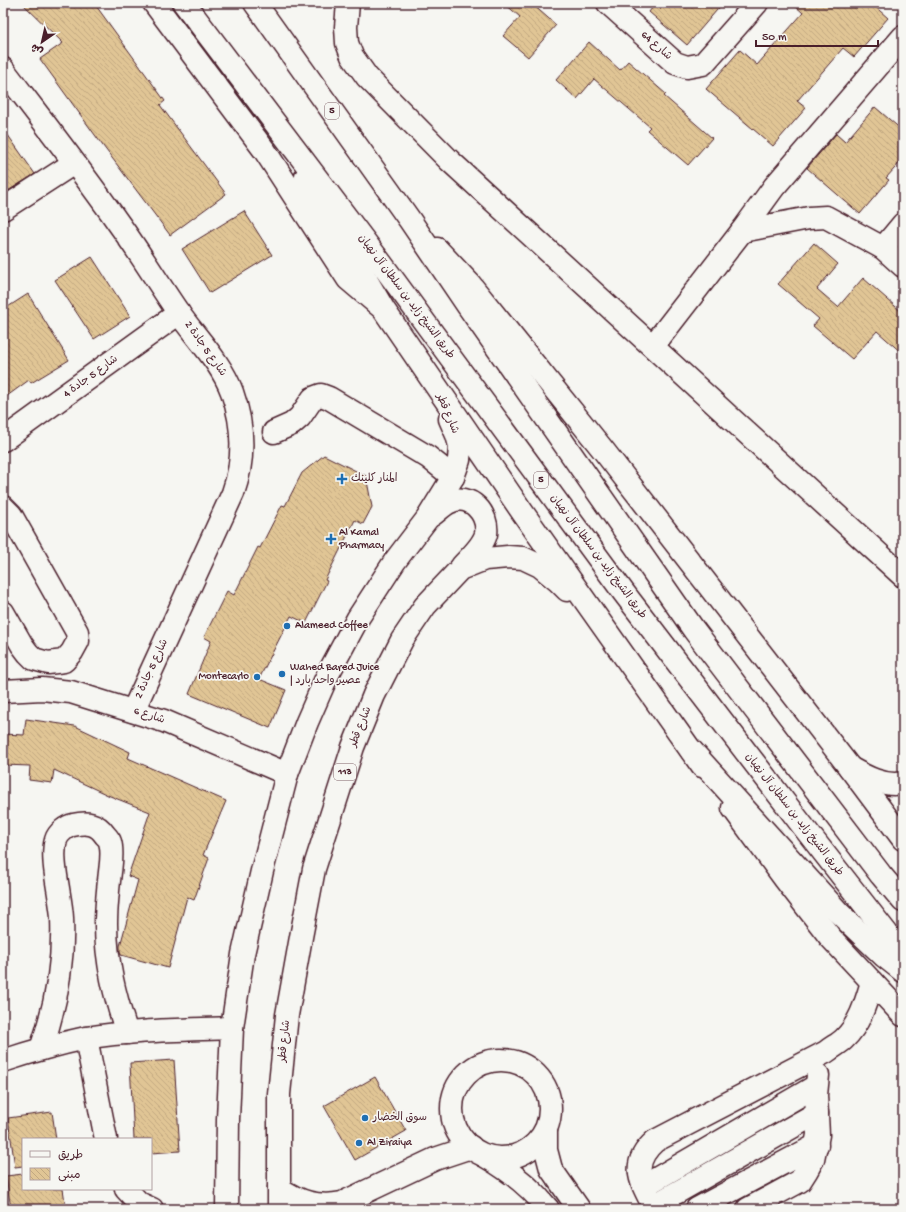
<svg xmlns="http://www.w3.org/2000/svg" width="906" height="1212" viewBox="0 0 906 1212" font-family="'Gochi Hand','Playpen Sans Arabic',sans-serif">
<defs>
<pattern id="building-back-hatch" width="6" height="6" patternUnits="userSpaceOnUse"><rect width="6" height="6" fill="#e0c595"/><path d="M-1 5l2 2M0 0l6 6M5-1l2 2" fill="none" stroke="#c2a981"/></pattern>
</defs>
<rect width="100%" height="100%" fill="#f6f6f2"/>
<filter id="ink" filterUnits="userSpaceOnUse"><feTurbulence type="fractalNoise" baseFrequency=".025" numOctaves="2"/><feDisplacementMap in="SourceGraphic" scale="8" xChannelSelector="R" yChannelSelector="G"/><feConvolveMatrix kernelMatrix="1 2 1 2 8 2 1 2 1" color-interpolation-filters="sRGB"/></filter>
<g filter="url(#ink)">
<!-- building -->
<g fill="url(#building-back-hatch)" stroke="#4a1f2b">
<polygon points="22,3 94,3 165,101 160,105 226,194 170,235 103,146 40,59 63,43"/>
<polygon points="504,3 531,3 556,25 528,57 503,36 520,17"/>
<polygon points="656,3 723,3 687,45 649,12"/>
<polygon points="792,3 871,3 888,18 854,57 843,48 797,101 806,108 773,146 706,89 740,50 757,65 803,13"/>
<polygon points="589,42 620,70 628,61 666,94 664,96 712,138 688,165 647,130 650,127 594,79 577,99 556,80"/>
<polygon points="875,107 903,131 903,159 886,178 889,180 860,214 807,168 836,134 845,142"/>
<polygon points="3,128 35,174 3,194"/>
<polygon points="244,211 272,255 210,293 182,249"/>
<polygon points="814,243 838,264 817,289 838,307 863,278 903,313 903,354 877,331 852,359 813,326 819,319 778,284"/>
<polygon points="92,257 130,316 94,339 55,280"/>
<polygon points="28,294 69,360 31,383 29,380 3,399 3,310"/>
<polygon points="324,455 366,476 372,507 363,524 355,520 325,580 327,581 306,623 291,616 259,679 286,690 270,728 189,694 211,641 204,637 227,591 234,595 258,547 260,548 282,505 285,506 302,473"/>
<polygon points="26,719 75,726 130,752 128,758 226,801 203,855 209,858 194,900 187,897 168,968 121,955 120,951 120,946 138,880 128,876 150,812 110,796 54,770 52,783 29,780 30,766 3,765 3,734 24,735"/>
<polygon points="174,1060 180,1151 151,1153 151,1139 134,1139 130,1063"/>
<polygon points="375,1077 406,1131 355,1160 324,1106"/>
<polygon points="52,1112 56,1139 23,1139 23,1166 15,1167 8,1118"/>
<polygon points="23,1174 23,1189 63,1189 66,1209 11,1209 6,1176"/>
</g>
<g fill="none" stroke-linecap="round" stroke-linejoin="round">
<!-- minor casing -->
<g stroke="#4a1f2b" stroke-width="25">
<g id="minor">
<polyline points="154,3 265,151 348,279 381,307"/>
<polyline points="348,3 346,27 347,43 352,56 367,77 450,161 903,576"/>
<polyline points="608,3 675,63 687,67 703,64 757,3"/>
<path d="M3,69c39,51 79,102 116,155 21,29 39,59 59,88 18,26 43,50 54,80 12,34 13,67 1,101l-100,218"/>
<polyline points="3,209 74,163"/>
<polyline points="742,231 809,218 826,217 883,248 903,266"/>
<polyline points="883,248 903,224"/>
<polyline points="653,346 742,231 774,187 903,37"/>
<polyline points="274,432 292,424 300,417 313,398 321,395 329,398 428,457 453,477"/>
<polyline points="3,440 179,313"/>
<polyline points="3,507 11,515 77,632 78,641 72,652 64,661 48,663 34,659 28,653 22,645 3,612"/>
<polyline points="3,691 42,689 71,692 164,721 287,774"/>
<path d="M850,768c16,9 34,19 53,15"/>
<polyline points="86,1038 106,1139"/>
<path d="M41,1049c15,-43 23,-86 21,-131 -1,-22 -12,-58 -6,-78 2,-7 11,-14 17,-15 14,-3 24,-2 32,10 2,2 5,5 5,7 3,9 1,21 0,30 -2,17 -4,35 -4,52 0,38 9,73 21,109"/>
<circle cx="501" cy="1109" r="49"/>
<path d="M3,1061c27,-9 55,-17 83,-23 48,-8 98,-8 146,-10"/>
<polyline points="546,1130 546,1150 551,1169 579,1209"/>
<path d="M485,1156c24,14 46,31 63,53"/>
<polyline points="644,1186 816,1086"/>
<path d="M279,1188c20,14 39,20 63,15l93,-44 36,-12"/>
<polyline points="126,1189 139,1203 152,1209"/>
<polyline points="653,1206 817,1113"/>
<path d="M655,1209c-13,-26 -27,-44 0,-68l171,-89c6,-5 13,-8 18,-13 16,-15 22,-37 28,-57"/>
<polyline points="697,1209 817,1145"/>
<polyline points="748,1209 800,1181 807,1170 813,1159 818,1135 816,1095 818,1075"/>
</g>
</g>
<!-- major casing -->
<g stroke="#4a1f2b" stroke-width="25">
<g id="major">
<polyline points="306,177 384,310 523,513 702,766"/>
<polyline points="437,249 469,283 604,451 850,768 903,839"/>
<path d="M432,515c6,-4 11,-10 18,-13 20,-10 39,12 36,32 -3,12 -16,23 -24,32"/>
<polyline points="733,808 785,879 830,937 903,1015"/>
<polyline points="227,1209 228,1119 232,1028 243,954 262,871 287,774 307,722 328,674 358,618 395,561 427,519 453,477 459,460 460,446 457,435 450,419"/>
<polyline points="279,1209 279,1094 287,1015 301,937 314,869 353,747 374,695 402,640 425,606 460,569 485,559 508,557 523,558 540,566 558,581 567,590"/>
</g>
</g>
<!-- highway casing -->
<g stroke="#4a1f2b" stroke-width="25">
<g id="highway">
<polyline points="184,3 381,263 624,593 802,825 903,954"/>
<polyline points="255,3 409,219 468,306 694,630 881,875 903,901"/>
<polyline points="691,750 839,913 884,956 903,971"/>
</g>
</g>
<!-- minor -->
<use href="#minor" stroke="#f6f6f2" stroke-width="22"/>
<!-- major -->
<use href="#major" stroke="#f6f6f2" stroke-width="22"/>
<!-- highway -->
<use href="#highway" stroke="#f6f6f2" stroke-width="22"/>
</g>
</g>
<!-- markers -->
<g fill="#1f6fb2" stroke="#f6f6f2" stroke-width="1.5">
<path d="M340 473h4v4h4v4h-4v4h-4v-4h-4v-4h4z"/>
<path d="M329 533h4v4h4v4h-4v4h-4v-4h-4v-4h4z"/>
<circle cx="287" cy="626" r="4"/>
<circle cx="282" cy="674" r="4"/>
<circle cx="257" cy="677" r="4"/>
<circle cx="365" cy="1118" r="4"/>
<circle cx="359" cy="1143" r="4"/>
</g>
<g text-anchor="middle" dominant-baseline="central" stroke-width="3.5" stroke-linejoin="round" paint-order="stroke">
<!-- shield labels -->
<g fill="#f6f6f2" stroke="#7e6067" stroke-width="1">
<rect x="325" y="103" width="14" height="16" rx="3"/>
<rect x="534" y="472" width="14" height="16" rx="3"/>
<rect x="334" y="764" width="22" height="16" rx="3"/>
</g>
<g font-size="10" font-weight="bold" fill="#4a1f2b">
<text x="332" y="111">5</text>
<text x="541" y="480">5</text>
<text x="345" y="772">113</text>
</g>
<!-- street labels -->
<g font-size="11" fill="#4a1f2b" stroke="#f6f6f2">
<text transform="translate(656 46) rotate(42)">شارع 64</text>
<text transform="translate(406 297) rotate(53)">طريق الشيخ زايد بن سلطان آل نهيان</text>
<text transform="translate(205 349) rotate(55)">شارع 5 جادة 2</text>
<text transform="translate(91 377) rotate(-36)">شارع 5 جادة 4</text>
<text transform="translate(447 414) rotate(67)">شارع قطر</text>
<text transform="translate(598 557) rotate(53)">طريق الشيخ زايد بن سلطان آل نهيان</text>
<text transform="translate(152 669) rotate(-65)">شارع 5 جادة 2</text>
<text transform="translate(149 716) rotate(19)">شارع 6</text>
<text transform="translate(361 727) rotate(-68)">شارع قطر</text>
<text transform="translate(794 815) rotate(52)">طريق الشيخ زايد بن سلطان آل نهيان</text>
<text transform="translate(285 1041) rotate(-84)">شارع قطر</text>
</g>
<!-- poi labels -->
<g font-size="11" fill="#4a1f2b" stroke="#f6f6f2" text-anchor="start">
<text x="351" y="479">المنار كلينك</text>
<text x="339" y="533">Al Kamal<tspan x="339" dy="13">Pharmacy</tspan></text>
<text x="295" y="626">Alameed Coffee</text>
<text x="290" y="668">Wahed Bared Juice<tspan x="290" dy="13">| عصير واحد بارد</tspan></text>
<text x="249" y="677" text-anchor="end">Montecarlo</text>
<text x="373" y="1118">سوق الخضار</text>
<text x="367" y="1143">Al Ziraiya</text>
</g>
</g>
<!-- margin -->
<rect width="906" height="1212" fill="none" stroke="#f6f6f2" stroke-width="16"/>
<rect x="8" y="8" width="890" height="1196" fill="none" stroke="#4a1f2b" stroke-width="1.5" filter="url(#ink)"/>
<!-- legend -->
<rect x="22" y="1138" width="130" height="52" fill="#f6f6f2" stroke="#b1a0a2"/>
<rect x="30" y="1151" width="20" height="6" fill="#f6f6f2" stroke="#b1a0a2"/>
<text x="58" y="1158" font-size="12" fill="#4a1f2b">طريق</text>
<rect x="30" y="1168" width="20" height="12" fill="url(#building-back-hatch)" stroke="#b1a0a2"/>
<text x="58" y="1178" font-size="12" fill="#4a1f2b">مبنى</text>
<!-- north arrow -->
<g transform="translate(42 42) rotate(214)" stroke="#f6f6f2" stroke-width="3" paint-order="stroke">
<path d="M0-3L7 15L0 10L-7 15Z" fill="#4a1f2b"/>
<text y="-6" font-size="11" font-weight="bold" text-anchor="middle" fill="#4a1f2b">ش</text>
</g>
<!-- scale -->
<path d="M756 40v6h122v-6" fill="none" stroke="#4a1f2b" stroke-width="2"/>
<text x="762" y="40" font-size="12" fill="#4a1f2b" stroke="#f6f6f2" stroke-width="3" paint-order="stroke">50 m</text>
</svg>
